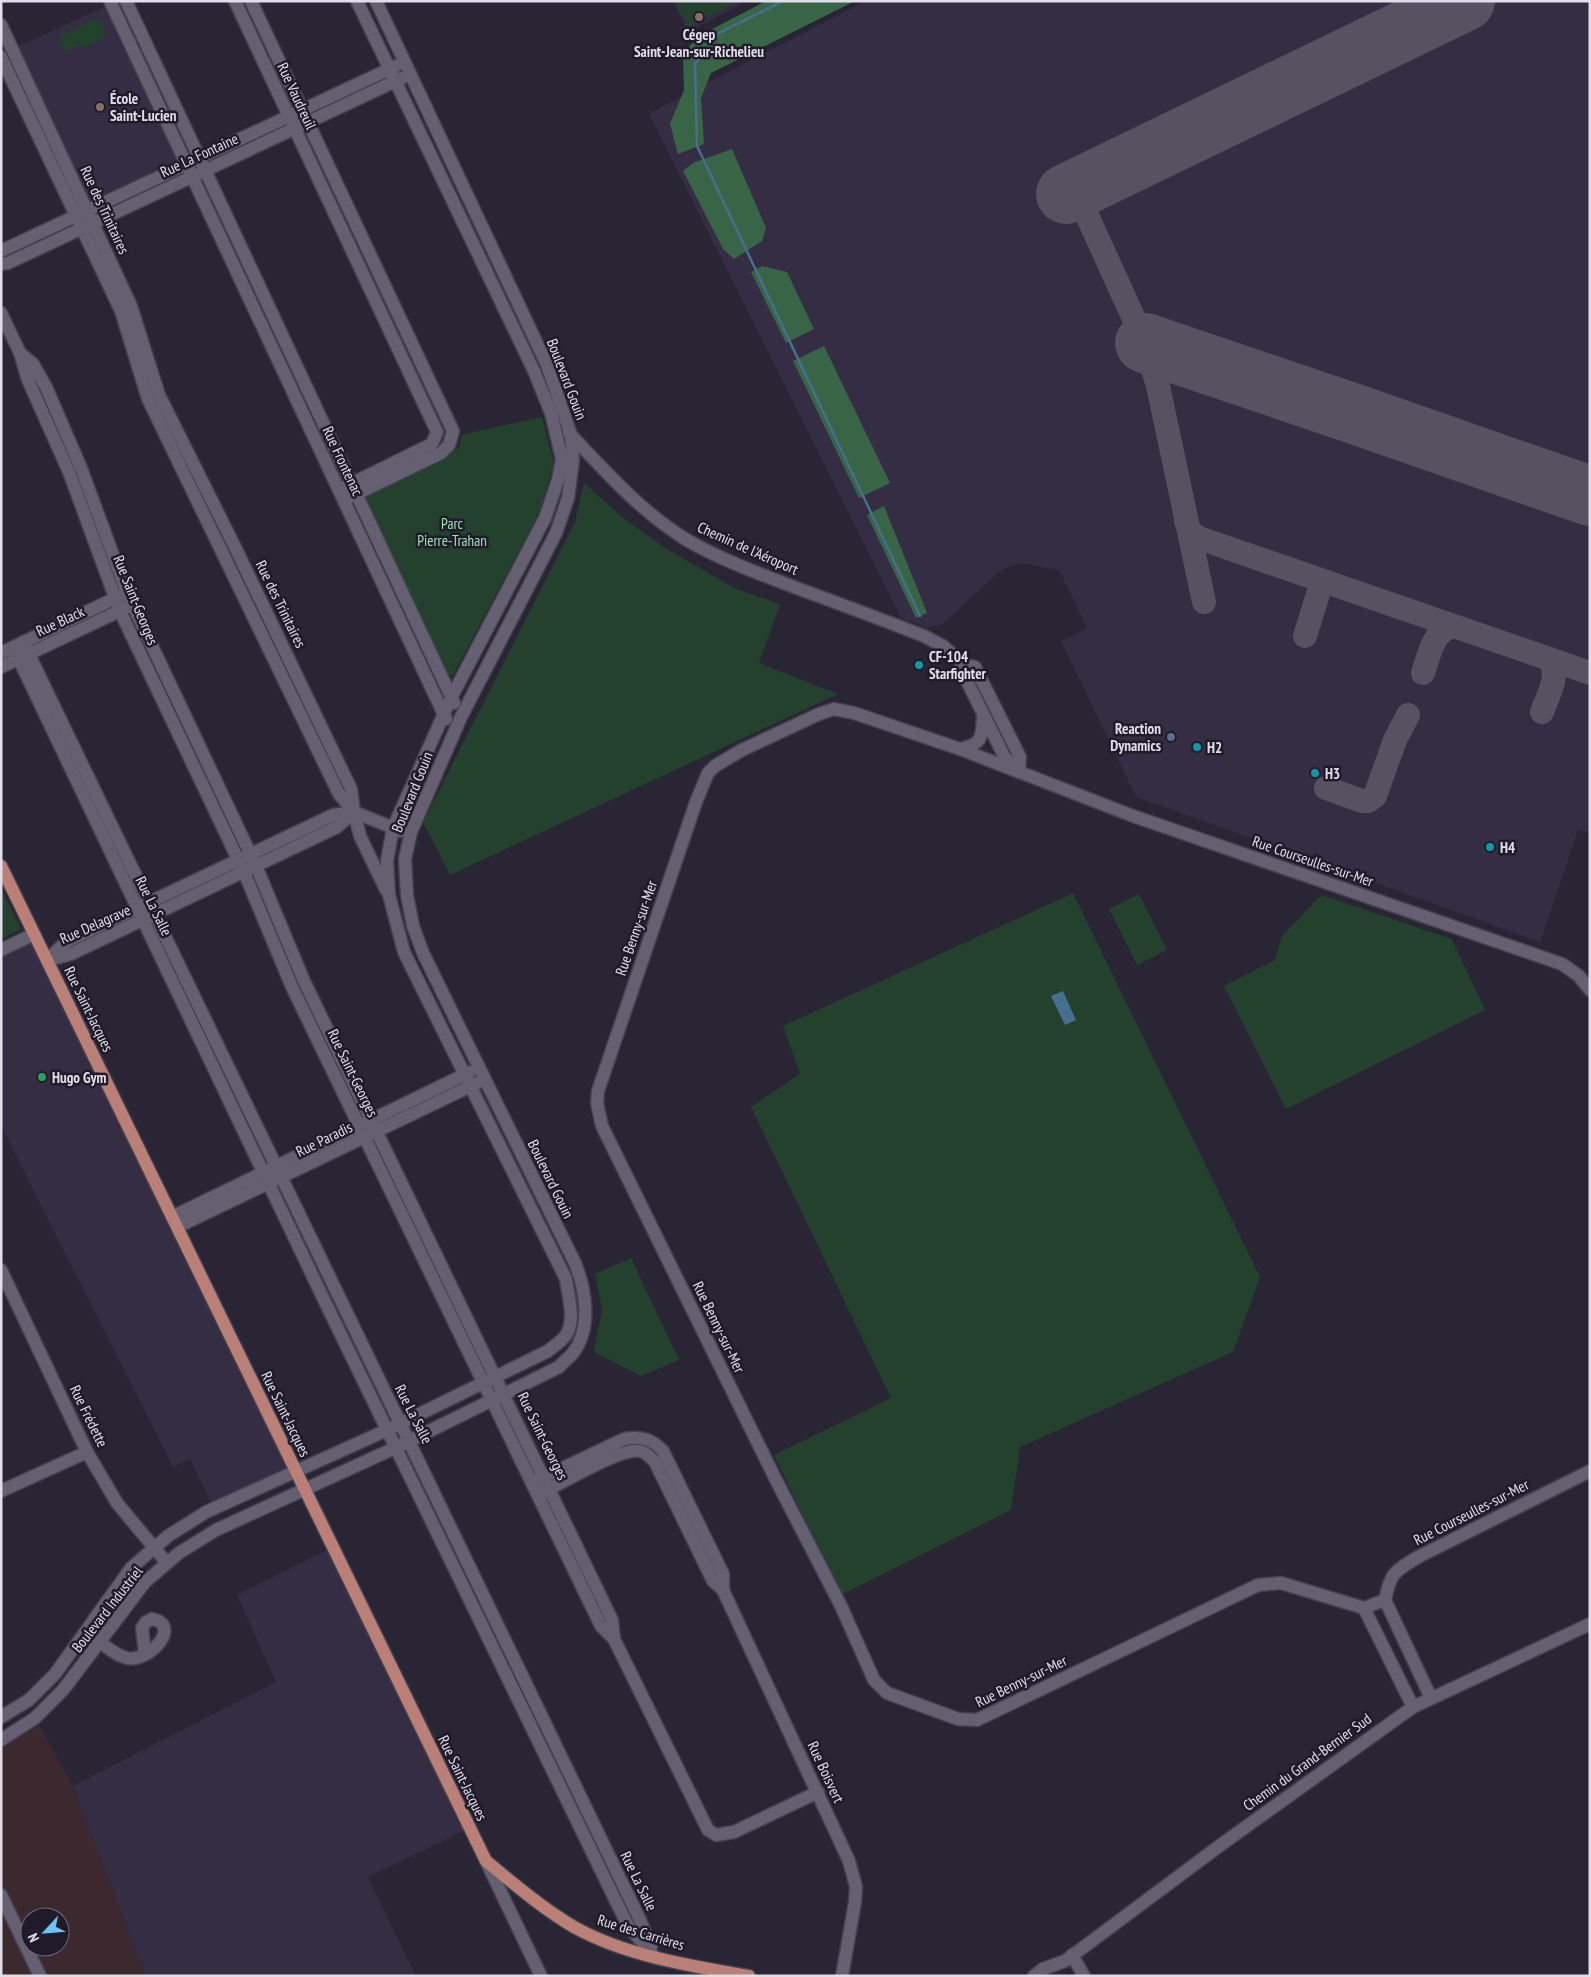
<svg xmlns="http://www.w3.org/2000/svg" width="1591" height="1977" viewBox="0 0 1591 1977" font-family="'PT Sans Narrow',sans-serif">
<rect width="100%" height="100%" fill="#292535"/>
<!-- built -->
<g fill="#342d43">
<polygon points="673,1 747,1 688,32"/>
<polygon points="866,1 1590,1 1590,832 1578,830 1540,942 1136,797 1061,641 1087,628 1059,570 1020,563 1001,570 943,624 928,628 901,618 649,114 714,79"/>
<polygon points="111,4 187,164 87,211 13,49"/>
<polygon points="34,934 296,1471 214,1508 190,1459 173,1467 1,1126 1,950"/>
<polygon points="333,1547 470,1828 368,1877 416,1976 145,1976 73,1786 276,1682 237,1595"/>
</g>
<!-- industrial -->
<path fill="#3c292f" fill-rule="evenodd" d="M35,1718l38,68 72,190 -144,-1v-235zM30,1917h30v30h-30z"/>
<!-- green -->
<g fill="#23412c">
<polygon points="675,1 739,1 688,27"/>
<polygon points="94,19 100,20 106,33 105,38 87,47 78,46 66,51 63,49 59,37"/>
<polygon points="542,417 554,463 539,513 453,675 439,674 361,499 449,455 460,446 461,435"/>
<polygon points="584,483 622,517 662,546 736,589 780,604 759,663 838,694 450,875 423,822 575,522"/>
<polygon points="1,888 21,929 1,939"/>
<polygon points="1073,893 1260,1277 1233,1352 1020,1447 1011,1510 841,1595 774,1455 891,1398 751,1107 800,1074 783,1026"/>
<polygon points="1139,894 1167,950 1137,965 1109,909"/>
<polygon points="1321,895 1452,939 1485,1010 1286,1109 1224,986 1275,960 1282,936"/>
<polygon points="631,1258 679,1360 641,1376 594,1352 602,1309 595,1274"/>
</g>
<!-- forest -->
<g fill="#396547">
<polygon points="766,1 855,1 711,73 701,98 704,144 678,154 670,124 684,90 683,53 699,36"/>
<polygon points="732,149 766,228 762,241 734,259 723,249 683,171 693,163"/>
<polygon points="762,266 787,272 814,329 786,343 751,272"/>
<polygon points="824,346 890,483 859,498 793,361"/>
<polygon points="884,506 927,613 916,618 867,515"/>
</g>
<!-- water -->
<polygon fill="#466f8f" points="1063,991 1076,1020 1065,1025 1051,996"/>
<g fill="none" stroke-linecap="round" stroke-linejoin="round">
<!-- stream -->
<polyline stroke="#466f8f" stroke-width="2.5" points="783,1 719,33 695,64 697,146 920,616"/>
<!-- taxiway -->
<g stroke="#565261" stroke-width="24">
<polyline points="1075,189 1145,343 1158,386 1204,602"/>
<polyline points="1186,521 1190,532 1199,538 1590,673"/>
<polyline points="1305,636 1318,594"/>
<path d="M1423,673c6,-17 10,-43 30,-47"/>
<path d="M1542,712c6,-18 19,-36 7,-53"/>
<polyline points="1326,788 1362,801 1368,801 1375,796 1395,740 1408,715"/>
</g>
<!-- runway -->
<g stroke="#565261" stroke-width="60">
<polyline points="1066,194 1465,1"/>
<polyline points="1145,343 1352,413 1590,496"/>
</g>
<!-- minor casing -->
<g stroke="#44404d" stroke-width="15">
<g id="minor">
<polyline points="110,1 446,719"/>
<polyline points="126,1 454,703"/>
<polyline points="235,1 437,432 432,444 345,487"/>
<polyline points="251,1 453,431 449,445 441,453 350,497"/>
<polyline points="1,25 131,306 159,395 234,545 351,789 354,812 360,836 386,890"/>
<polyline points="1,57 121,311 148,399 339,794 354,812"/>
<polyline points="1,251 396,66"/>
<polyline points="1,264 8,263 402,78"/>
<polyline points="1,313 20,353 28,380 69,472 120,611 244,872 292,987 601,1626 614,1639 708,1830 716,1835 734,1832 818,1792"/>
<polyline points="20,353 33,364 46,387 81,468 127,593 256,866 304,981 612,1620 614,1639"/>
<path d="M569,433c36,38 72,79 118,107 36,21 76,35 115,50 41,15 81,30 122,46l19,10 20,18 12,3 45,90 -1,15"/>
<polyline points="23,642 640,1920 651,1947"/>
<polyline points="13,647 327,1306 628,1926 654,1956"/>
<polyline points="1,653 122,595"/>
<polyline points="963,664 964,675 1004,756 1017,770"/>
<polyline points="1,667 128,607"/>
<path d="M960,749c23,-5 22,-12 23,-33"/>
<polyline points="1,950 34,934"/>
<polyline points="47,960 66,942 333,815 354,812 401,831"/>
<polyline points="49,960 71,954 337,827 354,812"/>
<polyline points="172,1217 470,1072"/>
<polyline points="177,1227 477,1083"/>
<polyline points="1,1270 87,1452 117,1503 167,1563"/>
<path d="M538,1480l86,-41c17,-3 28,0 39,12l60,123v16"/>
<polyline points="1,1491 87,1452"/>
<path d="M543,1492c20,-9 78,-45 97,-41 6,1 11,7 15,11l58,119 10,9 126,271 7,26 -1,15 -13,74"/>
<polyline points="1385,1600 1364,1608 1281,1583 1258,1585 977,1720 958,1719 887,1693 874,1680 841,1606 776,1480 602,1126 597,1103 598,1091 696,802 708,773 715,766 742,750 819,714 834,709 854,713 960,749 1133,816 1562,964 1579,976 1590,990"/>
<path d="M1385,1600c6,-29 10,-29 35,-44l170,-85"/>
<polyline points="1385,1600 1431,1698"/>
<polyline points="1364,1608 1413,1707"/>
<path d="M100,1642c8,6 17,14 27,16 22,5 56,-33 25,-39l-6,3 -4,6 3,26"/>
<path d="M1,1717l28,-17 26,-26 76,-106 37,-32 38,-24 181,-82 161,-79c6,-5 14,-10 18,-16 10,-15 2,-40 0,-56l-162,-327 -15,-57 -2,-34 6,-33 58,-130 94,-180 13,-38 4,-21 -11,-46 -17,-42 -177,-370"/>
<path d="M1,1740l34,-22 28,-28 82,-108 34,-29 37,-23 181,-83 162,-80c4,-5 10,-9 14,-14 19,-25 13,-63 2,-90l-152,-310 -10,-27 -6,-31 -2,-36 6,-27 50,-115 95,-184 12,-35 5,-38 -2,-25 -24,-70 -171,-364"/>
<polyline points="486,1861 541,1976"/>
<polyline points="1,1895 40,1976"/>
<polyline points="1072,1955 1084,1976"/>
<polyline points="1034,1976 1043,1969 1065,1961 1222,1844 1413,1707 1590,1624"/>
</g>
</g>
<!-- major casing -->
<g stroke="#44404d" stroke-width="15">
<path id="major" d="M1,866l485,995c28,23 56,47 88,66 52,29 117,39 175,49"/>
</g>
<!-- minor -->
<use href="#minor" stroke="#645f71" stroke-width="12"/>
<!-- major -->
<use href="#major" stroke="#ba7f76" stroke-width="12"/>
</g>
<!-- markers -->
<g fill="#8d6e63" stroke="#201b2a" stroke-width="2">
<circle cx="699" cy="17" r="5"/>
<circle cx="100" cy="107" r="5"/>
</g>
<g fill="#0f9aa8" stroke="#201b2a" stroke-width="2">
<circle cx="919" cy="665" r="5"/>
<circle cx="1197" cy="747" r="5"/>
<circle cx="1315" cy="773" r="5"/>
<circle cx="1490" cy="847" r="5"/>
</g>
<circle fill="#5c6f8a" stroke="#201b2a" stroke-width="2" cx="1171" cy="737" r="5"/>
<circle fill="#2e9e5b" stroke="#201b2a" stroke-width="2" cx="42" cy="1077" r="5"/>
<g text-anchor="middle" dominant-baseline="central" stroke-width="5" stroke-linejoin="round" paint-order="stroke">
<!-- poi labels -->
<g font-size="15" font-weight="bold" fill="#e1dee9" stroke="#201b2a" text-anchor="start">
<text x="699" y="34" text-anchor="middle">Cégep<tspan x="699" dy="17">Saint-Jean-sur-Richelieu</tspan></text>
<text x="110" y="98">École<tspan x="110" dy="17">Saint-Lucien</tspan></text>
<text x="929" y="656">CF-104<tspan x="929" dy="17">Starfighter</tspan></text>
<text x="1161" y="728" text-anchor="end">Reaction<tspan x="1161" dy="17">Dynamics</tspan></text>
<text x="1207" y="747">H2</text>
<text x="1325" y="773">H3</text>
<text x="1500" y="847">H4</text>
<text x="52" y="1077">Hugo Gym</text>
</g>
<!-- street labels -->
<g font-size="15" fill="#e1dee9" stroke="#201b2a">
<text transform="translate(297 96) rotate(65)">Rue Vaudreuil</text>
<text transform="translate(199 155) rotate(-25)">Rue La Fontaine</text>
<text transform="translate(105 210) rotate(65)">Rue des Trinitaires</text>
<text transform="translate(567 379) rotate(69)">Boulevard Gouin</text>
<text transform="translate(343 461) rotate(65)">Rue Frontenac</text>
<text transform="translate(748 548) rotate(24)">Chemin de l'Aéroport</text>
<text transform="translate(136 600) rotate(68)">Rue Saint-Georges</text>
<text transform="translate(281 604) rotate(64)">Rue des Trinitaires</text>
<text transform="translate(60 621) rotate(-25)">Rue Black</text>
<text transform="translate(412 792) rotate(-68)">Boulevard Gouin</text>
<text transform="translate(1313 861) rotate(19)">Rue Courseulles-sur-Mer</text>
<text transform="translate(154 906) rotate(64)">Rue La Salle</text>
<text transform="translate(95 924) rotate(-24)">Rue Delagrave</text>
<text transform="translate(636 928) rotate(-71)">Rue Benny-sur-Mer</text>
<text transform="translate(89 1009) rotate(64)">Rue Saint-Jacques</text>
<text transform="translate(353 1073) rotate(64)">Rue Saint-Georges</text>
<text transform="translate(324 1139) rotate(-26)">Rue Paradis</text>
<text transform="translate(551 1179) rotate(64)">Boulevard Gouin</text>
<text transform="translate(719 1327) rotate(64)">Rue Benny-sur-Mer</text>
<text transform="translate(286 1414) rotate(64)">Rue Saint-Jacques</text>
<text transform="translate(414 1414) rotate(63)">Rue La Salle</text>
<text transform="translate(89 1416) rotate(64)">Rue Frédette</text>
<text transform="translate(543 1436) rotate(64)">Rue Saint-Georges</text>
<text transform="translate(1471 1512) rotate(-27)">Rue Courseulles-sur-Mer</text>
<text transform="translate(107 1609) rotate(-52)">Boulevard Industriel</text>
<text transform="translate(1021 1681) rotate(-26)">Rue Benny-sur-Mer</text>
<text transform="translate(1307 1762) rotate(-36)">Chemin du Grand-Bernier Sud</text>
<text transform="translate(826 1772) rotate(65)">Rue Boisvert</text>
<text transform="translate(463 1778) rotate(64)">Rue Saint-Jacques</text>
<text transform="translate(639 1881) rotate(64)">Rue La Salle</text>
<text transform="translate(641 1932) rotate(17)">Rue des Carrières</text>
</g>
<!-- park labels -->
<g font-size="15" fill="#9ce1af" stroke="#201b2a">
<text x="452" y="523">Parc<tspan x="452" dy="17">Pierre-Trahan</tspan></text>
</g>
</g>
<!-- border -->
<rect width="1591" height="1977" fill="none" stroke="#e1dee9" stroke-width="5"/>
<!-- north arrow -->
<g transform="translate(45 1932) rotate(244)"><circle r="24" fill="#201b2a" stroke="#6d6976"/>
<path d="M0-4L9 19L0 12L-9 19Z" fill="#6fc2f4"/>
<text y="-8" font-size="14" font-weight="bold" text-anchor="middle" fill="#e1dee9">N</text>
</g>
</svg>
